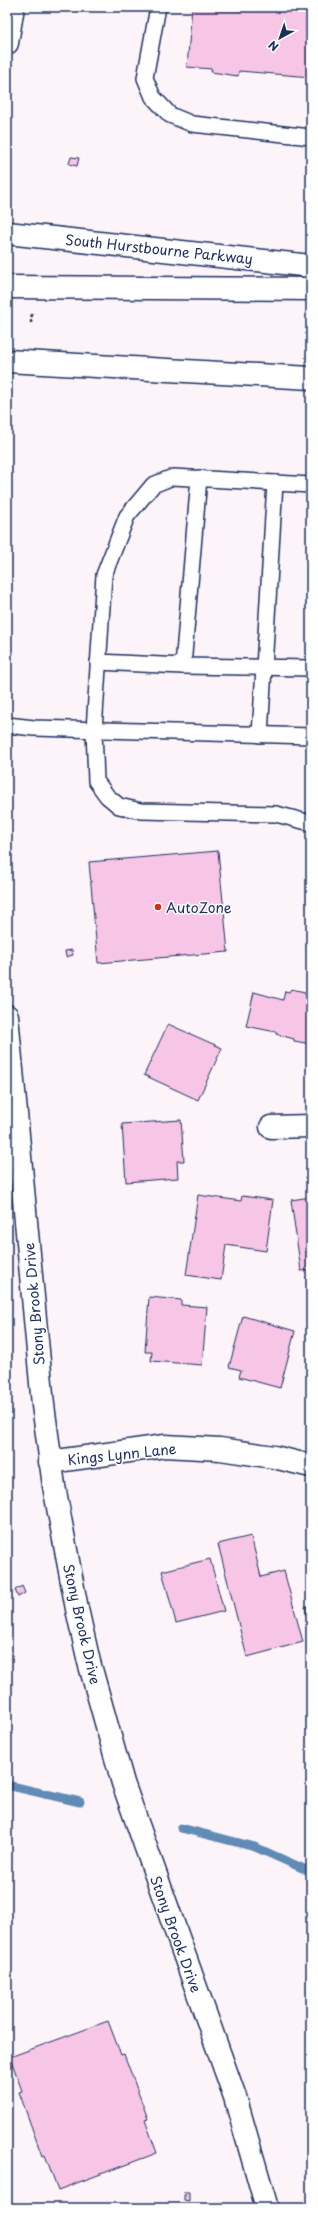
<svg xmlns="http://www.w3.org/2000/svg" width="318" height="2215" viewBox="0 0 318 2215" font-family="'Playpen Sans',sans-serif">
<rect width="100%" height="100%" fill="#fdf4fa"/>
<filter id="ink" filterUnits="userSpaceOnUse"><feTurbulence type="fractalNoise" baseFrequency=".025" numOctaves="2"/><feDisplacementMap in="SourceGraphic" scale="8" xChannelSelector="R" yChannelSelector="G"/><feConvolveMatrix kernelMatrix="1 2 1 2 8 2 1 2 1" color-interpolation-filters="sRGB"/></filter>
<g filter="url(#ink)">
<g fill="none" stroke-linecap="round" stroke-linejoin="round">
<!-- stream -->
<g stroke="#5f8bb4" stroke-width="9">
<polyline points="7,1785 80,1802"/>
<polyline points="181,1828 255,1847 311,1872"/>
</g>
</g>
<!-- building -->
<g fill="#f7c6e7" stroke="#1b2f5e">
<polygon points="192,7 311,7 311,77 239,71 238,76 211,72 212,69 187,67"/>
<polygon points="71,157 79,158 77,166 69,164"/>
<polygon points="218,851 228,952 98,963 89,862"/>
<polygon points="72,950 73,955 66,957 65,951"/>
<polygon points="291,989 305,992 305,995 311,996 311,1044 294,1041 294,1039 276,1034 276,1032 246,1026 254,992 283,1000 285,991 289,992"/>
<polygon points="168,1024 222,1048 198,1100 144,1075"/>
<polygon points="181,1120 184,1161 177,1161 178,1178 126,1182 122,1124"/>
<polygon points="198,1195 241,1201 242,1196 273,1200 266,1251 226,1245 221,1280 186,1275"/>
<polygon points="311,1197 311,1270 301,1271 291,1200"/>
<polygon points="149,1297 181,1300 181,1305 207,1307 202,1365 151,1361 152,1352 145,1352"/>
<polygon points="243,1316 295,1331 280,1388 239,1377 241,1370 229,1367"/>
<polygon points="251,1536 261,1577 284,1571 303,1642 247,1657 218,1544"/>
<polygon points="210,1559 224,1611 176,1623 162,1571"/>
<polygon points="22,1586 25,1593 18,1597 15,1590"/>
<polygon points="311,1605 311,1633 305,1607"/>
<polygon points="108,2021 121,2055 124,2054 148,2119 145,2120 157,2153 58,2190 45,2155 42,2156 19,2092 22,2091 10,2057"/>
<polygon points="184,2192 189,2192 189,2201 184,2200"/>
</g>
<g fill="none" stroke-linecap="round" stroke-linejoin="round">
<!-- lane casing -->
<g stroke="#1b2f5e" stroke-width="18">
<g id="lane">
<polyline points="158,7 145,78 153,97 170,115 192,124 311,137"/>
<polyline points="311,485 173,477 153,485 127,516 104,575 94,730 96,781 107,796 119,806 141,811 276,814 311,823"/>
<polyline points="98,662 183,666 311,668"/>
<polyline points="183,666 199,478"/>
<polyline points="7,725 34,728 311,736"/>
<polyline points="260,735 275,483"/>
</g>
</g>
<!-- street casing -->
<g stroke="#1b2f5e" stroke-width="25">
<g id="street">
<polyline points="271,1127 311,1126"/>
<polyline points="50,1462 165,1446 220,1449 274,1457 311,1466"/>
</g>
</g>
<!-- secondary casing -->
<g stroke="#1b2f5e" stroke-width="25">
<g id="secondary">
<polyline points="7,43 13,7"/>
<polyline points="7,1016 43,1405 54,1486 77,1609 89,1662 123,1783 235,2097 267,2208"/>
</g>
</g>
<!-- primary casing -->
<g stroke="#1b2f5e" stroke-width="25">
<g id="primary">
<polyline points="7,233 311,266"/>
<polyline points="7,287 311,289"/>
<polyline points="7,361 311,378"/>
</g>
</g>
<!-- path -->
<polyline stroke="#1b2f5e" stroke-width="2.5" stroke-dasharray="3 3" stroke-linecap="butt" points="31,323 32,313"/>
<!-- lane -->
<use href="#lane" stroke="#fff" stroke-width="15"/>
<!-- street -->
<use href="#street" stroke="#fff" stroke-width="22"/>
<!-- secondary -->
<use href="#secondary" stroke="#fff" stroke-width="22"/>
<!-- primary -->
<use href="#primary" stroke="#fff" stroke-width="22"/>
</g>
</g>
<!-- markers -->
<circle fill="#c8321e" stroke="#fff" stroke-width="1.5" cx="158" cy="907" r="4"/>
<g text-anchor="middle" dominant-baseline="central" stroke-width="3" stroke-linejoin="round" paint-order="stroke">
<!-- street labels -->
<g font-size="14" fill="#1b2f5e" stroke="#fff">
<text transform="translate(159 249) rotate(6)">South Hurstbourne Parkway</text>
<text transform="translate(34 1304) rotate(-95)">Stony Brook Drive</text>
<text transform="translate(122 1454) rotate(-6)">Kings Lynn Lane</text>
<text transform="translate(82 1624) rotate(77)">Stony Brook Drive</text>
<text transform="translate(176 1934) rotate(70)">Stony Brook Drive</text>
</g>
<!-- poi labels -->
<g font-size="14" fill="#1b2f5e" stroke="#fff" text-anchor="start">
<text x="166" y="907">AutoZone</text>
</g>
</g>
<!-- margin -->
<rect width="318" height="2215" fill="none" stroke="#fff" stroke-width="24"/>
<rect x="12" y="12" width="294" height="2191" fill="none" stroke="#1b2f5e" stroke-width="1.5" filter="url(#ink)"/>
<!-- north arrow -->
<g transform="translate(280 38) rotate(220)" stroke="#ffffff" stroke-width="3" paint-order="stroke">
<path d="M0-3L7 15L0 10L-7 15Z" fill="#1b2f5e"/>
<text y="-6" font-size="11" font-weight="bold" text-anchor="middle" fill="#1b2f5e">N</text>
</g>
</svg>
